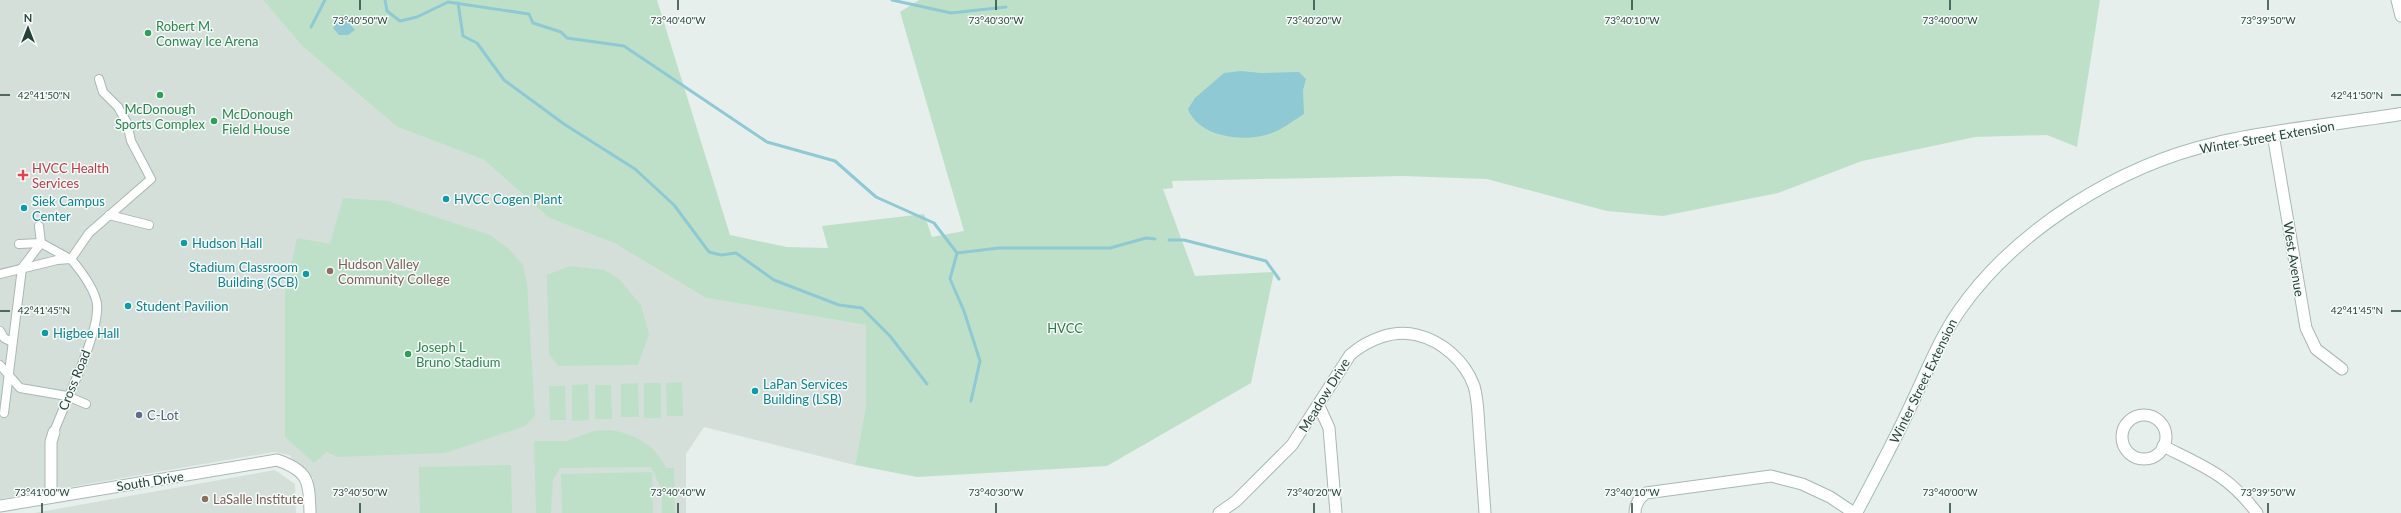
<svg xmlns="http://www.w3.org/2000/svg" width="2401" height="513" viewBox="0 0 2401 513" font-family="Lato,sans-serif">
<rect width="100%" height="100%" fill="#e6efeb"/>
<!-- built -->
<g fill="#d4dfda">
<polygon points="0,0 263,0 302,46 397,127 484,160 549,218 614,243 706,298 867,325 866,405 855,465 704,427 686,454 686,513 316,513 313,478 289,455 274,452 0,499"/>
<polygon points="275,470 295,484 296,513 34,513"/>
</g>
<!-- green -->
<g fill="#bfe0c8">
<polygon points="263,0 657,0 730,235 787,247 828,248 822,226 924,214 932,237 964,231 900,12 919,0 2100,0 2077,147 2047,135 1975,137 1862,161 1778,193 1663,216 1607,211 1487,179 1403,176 1172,181 1173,188 1163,189 1195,276 1274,272 1251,383 1107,466 917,477 855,465 866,405 866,325 706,298 614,243 549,218 484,160 397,127 302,46"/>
<polygon points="343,198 388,201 490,235 509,249 523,265 527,283 535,416 525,426 445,453 337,457 327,452 314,463 285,437 285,291 297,238 330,244"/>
<polygon points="570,266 604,270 619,279 641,305 649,334 638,365 558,366 549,354 547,275"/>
<polygon points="682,382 683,416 667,416 666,383"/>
<polygon points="638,383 639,417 621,417 621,384"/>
<rect x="644" y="383" width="17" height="35"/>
<polygon points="588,384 589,420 572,421 572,385"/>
<polygon points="595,385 611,385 612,419 595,419"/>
<polygon points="549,386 565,386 566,420 550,420"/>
<path d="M611,430c26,5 43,14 55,38h8l1,45h-13v-23l-11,-23 -91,1 -7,12 -2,33h-15l-2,-72h32l28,-10z"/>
<polygon points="511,465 512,513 420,513 419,467"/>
<polygon points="652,472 653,513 562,513 561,474"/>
</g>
<!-- water -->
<g fill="#8ec9d4">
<polygon points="342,14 355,30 348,35 339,35 333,28"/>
<path d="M1241,71l20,2 38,-1 7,7 -3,11 1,24c-10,6 -21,15 -32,19 -26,10 -73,5 -84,-24l7,-11 29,-25z"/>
</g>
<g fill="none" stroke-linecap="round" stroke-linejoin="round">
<!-- stream -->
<g stroke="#8ec9d4" stroke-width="3">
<polyline points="385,0 387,11 400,21 417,17 448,2 529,14 533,23 561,32 567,38 624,46 767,142 835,161 876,197 934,223 957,253 999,248 1110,248 1146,238 1155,239"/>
<polyline points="892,0 951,13 1006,7"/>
<polyline points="458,3 463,36 477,43 504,80 564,124 635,169 674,205 709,252 721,255 736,253 774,280 839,305 862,308 890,336 927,384"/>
<polyline points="311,27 325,0"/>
<polyline points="1169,240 1184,240 1266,261 1279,279"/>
<polyline points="957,253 950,279 964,311 980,361 971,401"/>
</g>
<!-- pedestrian casing -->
<g stroke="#a8b8b2" stroke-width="10">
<g id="pedestrian">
<polyline points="109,215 149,225"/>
<polyline points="19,244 41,243 70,259"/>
<polyline points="0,274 57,260 71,259"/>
<polyline points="0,331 4,338 12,342"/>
<polyline points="0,365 20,388 67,396 86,404"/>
<polyline points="4,413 22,268 41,243 39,226"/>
<path d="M54,432c11,-30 46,-99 43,-128 -2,-15 -16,-33 -26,-45l18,-26 62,-54 -20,-38 -4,-18 -9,-16 -15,-15 -4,-13"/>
</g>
</g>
<!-- minor casing -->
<g stroke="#a8b8b2" stroke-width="13">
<g id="minor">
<polyline points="2397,0 2401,16"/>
<polyline points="2273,134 2306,328 2316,349 2342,369"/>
<polyline points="1319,406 1329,428 1336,513"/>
<circle cx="2144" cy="437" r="22"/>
<path d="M2163,446c42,21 65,29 94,67"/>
<polyline points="51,497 51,442 54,432"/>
<path d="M0,506l277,-46c32,11 32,21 33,53"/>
<path d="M1219,513l17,-12 56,-56 58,-90c17,-15 43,-26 67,-20 25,6 48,26 57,51 4,13 4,28 5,42 2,28 4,57 6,85"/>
<path d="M1635,513c0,-8 4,-15 11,-20l125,-17 31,8 28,13 24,16"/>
</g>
</g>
<!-- secondary casing -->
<g stroke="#a4bbb3" stroke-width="14">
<path id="secondary" d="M1856,513c19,-36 38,-71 55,-108 15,-31 28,-65 48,-94 57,-82 161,-146 258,-168 60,-14 123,-19 184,-29"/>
</g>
<!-- pedestrian -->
<use href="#pedestrian" stroke="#fff" stroke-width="8"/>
<!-- minor -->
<use href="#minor" stroke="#fff" stroke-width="11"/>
<!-- secondary -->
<use href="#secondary" stroke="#fff" stroke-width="12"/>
</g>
<!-- ticks -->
<path fill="none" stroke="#24423a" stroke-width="1.5" d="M360,0v10M678,0v10M996,0v10M1314,0v10M1632,0v10M1950,0v10M2268,0v10M0,95h10M2391,95h10M0,311h10M2391,311h10M42,503v10M360,503v10M678,503v10M996,503v10M1314,503v10M1632,503v10M1950,503v10M2268,503v10"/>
<!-- markers -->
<g fill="#2e9e5b" stroke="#f7fbf9" stroke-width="1.5">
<circle cx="148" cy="33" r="4"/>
<circle cx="160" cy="95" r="4"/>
<circle cx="214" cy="121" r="4"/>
<circle cx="408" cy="354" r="4"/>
</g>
<path fill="#e0444e" stroke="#f7fbf9" stroke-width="1.5" d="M21 169h4v4h4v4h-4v4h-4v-4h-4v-4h4z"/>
<g fill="#0f9aa8" stroke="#f7fbf9" stroke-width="1.5">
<circle cx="446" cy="199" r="4"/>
<circle cx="24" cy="208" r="4"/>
<circle cx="184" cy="243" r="4"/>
<circle cx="306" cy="274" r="4"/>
<circle cx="128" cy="306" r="4"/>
<circle cx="45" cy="333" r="4"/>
<circle cx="755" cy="391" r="4"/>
</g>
<g fill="#8d6e63" stroke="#f7fbf9" stroke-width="1.5">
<circle cx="330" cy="271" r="4"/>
<circle cx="205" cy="499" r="4"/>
</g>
<circle fill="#5c6f8a" stroke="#f7fbf9" stroke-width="1.5" cx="139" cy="415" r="4"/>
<g text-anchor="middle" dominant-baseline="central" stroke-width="3" stroke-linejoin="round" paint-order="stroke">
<!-- leisure labels -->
<g font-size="13" fill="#27864d" stroke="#f7fbf9" text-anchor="start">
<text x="156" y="26">Robert M.<tspan x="156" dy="15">Conway Ice Arena</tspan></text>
<text x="160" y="109" text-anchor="middle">McDonough<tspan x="160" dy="15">Sports Complex</tspan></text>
<text x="222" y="114">McDonough<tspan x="222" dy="15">Field House</tspan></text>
<text x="416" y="347">Joseph L<tspan x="416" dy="15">Bruno Stadium</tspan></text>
</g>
<!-- street labels -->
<g font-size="13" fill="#24423a" stroke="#f7fbf9">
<text transform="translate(2267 137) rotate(-10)">Winter Street Extension</text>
<text transform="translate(2294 259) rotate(81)">West Avenue</text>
<text transform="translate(74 380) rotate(-68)">Cross Road</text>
<text transform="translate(1923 381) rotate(-64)">Winter Street Extension</text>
<text transform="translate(1324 395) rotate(-58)">Meadow Drive</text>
<text transform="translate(150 481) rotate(-9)">South Drive</text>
</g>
<!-- health labels -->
<g font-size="13" fill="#be3a42" stroke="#f7fbf9" text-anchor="start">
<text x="32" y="168">HVCC Health<tspan x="32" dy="15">Services</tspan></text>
</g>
<!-- culture labels -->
<g font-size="13" fill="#0d838f" stroke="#f7fbf9" text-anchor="start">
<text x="454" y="199">HVCC Cogen Plant</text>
<text x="32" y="201">Siek Campus<tspan x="32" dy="15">Center</tspan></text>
<text x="192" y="243">Hudson Hall</text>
<text x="298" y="267" text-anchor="end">Stadium Classroom<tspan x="298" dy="15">Building (SCB)</tspan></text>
<text x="136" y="306">Student Pavilion</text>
<text x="53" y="333">Higbee Hall</text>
<text x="763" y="384">LaPan Services<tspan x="763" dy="15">Building (LSB)</tspan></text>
</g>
<!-- education labels -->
<g font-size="13" fill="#785e54" stroke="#f7fbf9" text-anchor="start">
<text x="338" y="264">Hudson Valley<tspan x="338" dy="15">Community College</tspan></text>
<text x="213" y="499">LaSalle Institute</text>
</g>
<!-- park labels -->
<g font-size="13" fill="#2d7a4b" stroke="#f7fbf9">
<text x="1065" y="328">HVCC</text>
</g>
<!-- service labels -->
<g font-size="13" fill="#4e5e75" stroke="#f7fbf9" text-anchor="start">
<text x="147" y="415">C-Lot</text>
</g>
</g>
<g font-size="10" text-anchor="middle" fill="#24423a" stroke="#f7fbf9" stroke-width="3" stroke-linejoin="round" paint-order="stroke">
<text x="360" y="24">73°40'50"W</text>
<text x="678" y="24">73°40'40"W</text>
<text x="996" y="24">73°40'30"W</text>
<text x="1314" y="24">73°40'20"W</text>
<text x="1632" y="24">73°40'10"W</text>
<text x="1950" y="24">73°40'00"W</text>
<text x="2268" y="24">73°39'50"W</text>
<text x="44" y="99">42°41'50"N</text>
<text x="2357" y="99">42°41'50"N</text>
<text x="44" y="314">42°41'45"N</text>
<text x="2357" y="314">42°41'45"N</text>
<text x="42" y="496">73°41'00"W</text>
<text x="360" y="496">73°40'50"W</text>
<text x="678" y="496">73°40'40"W</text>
<text x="996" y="496">73°40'30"W</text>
<text x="1314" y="496">73°40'20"W</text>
<text x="1632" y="496">73°40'10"W</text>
<text x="1950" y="496">73°40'00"W</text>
<text x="2268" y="496">73°39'50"W</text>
</g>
<!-- north arrow -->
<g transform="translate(28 28)" stroke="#f7fbf9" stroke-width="3" paint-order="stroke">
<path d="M0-3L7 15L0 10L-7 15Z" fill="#24423a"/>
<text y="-6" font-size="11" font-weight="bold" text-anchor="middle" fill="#24423a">N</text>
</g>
</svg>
